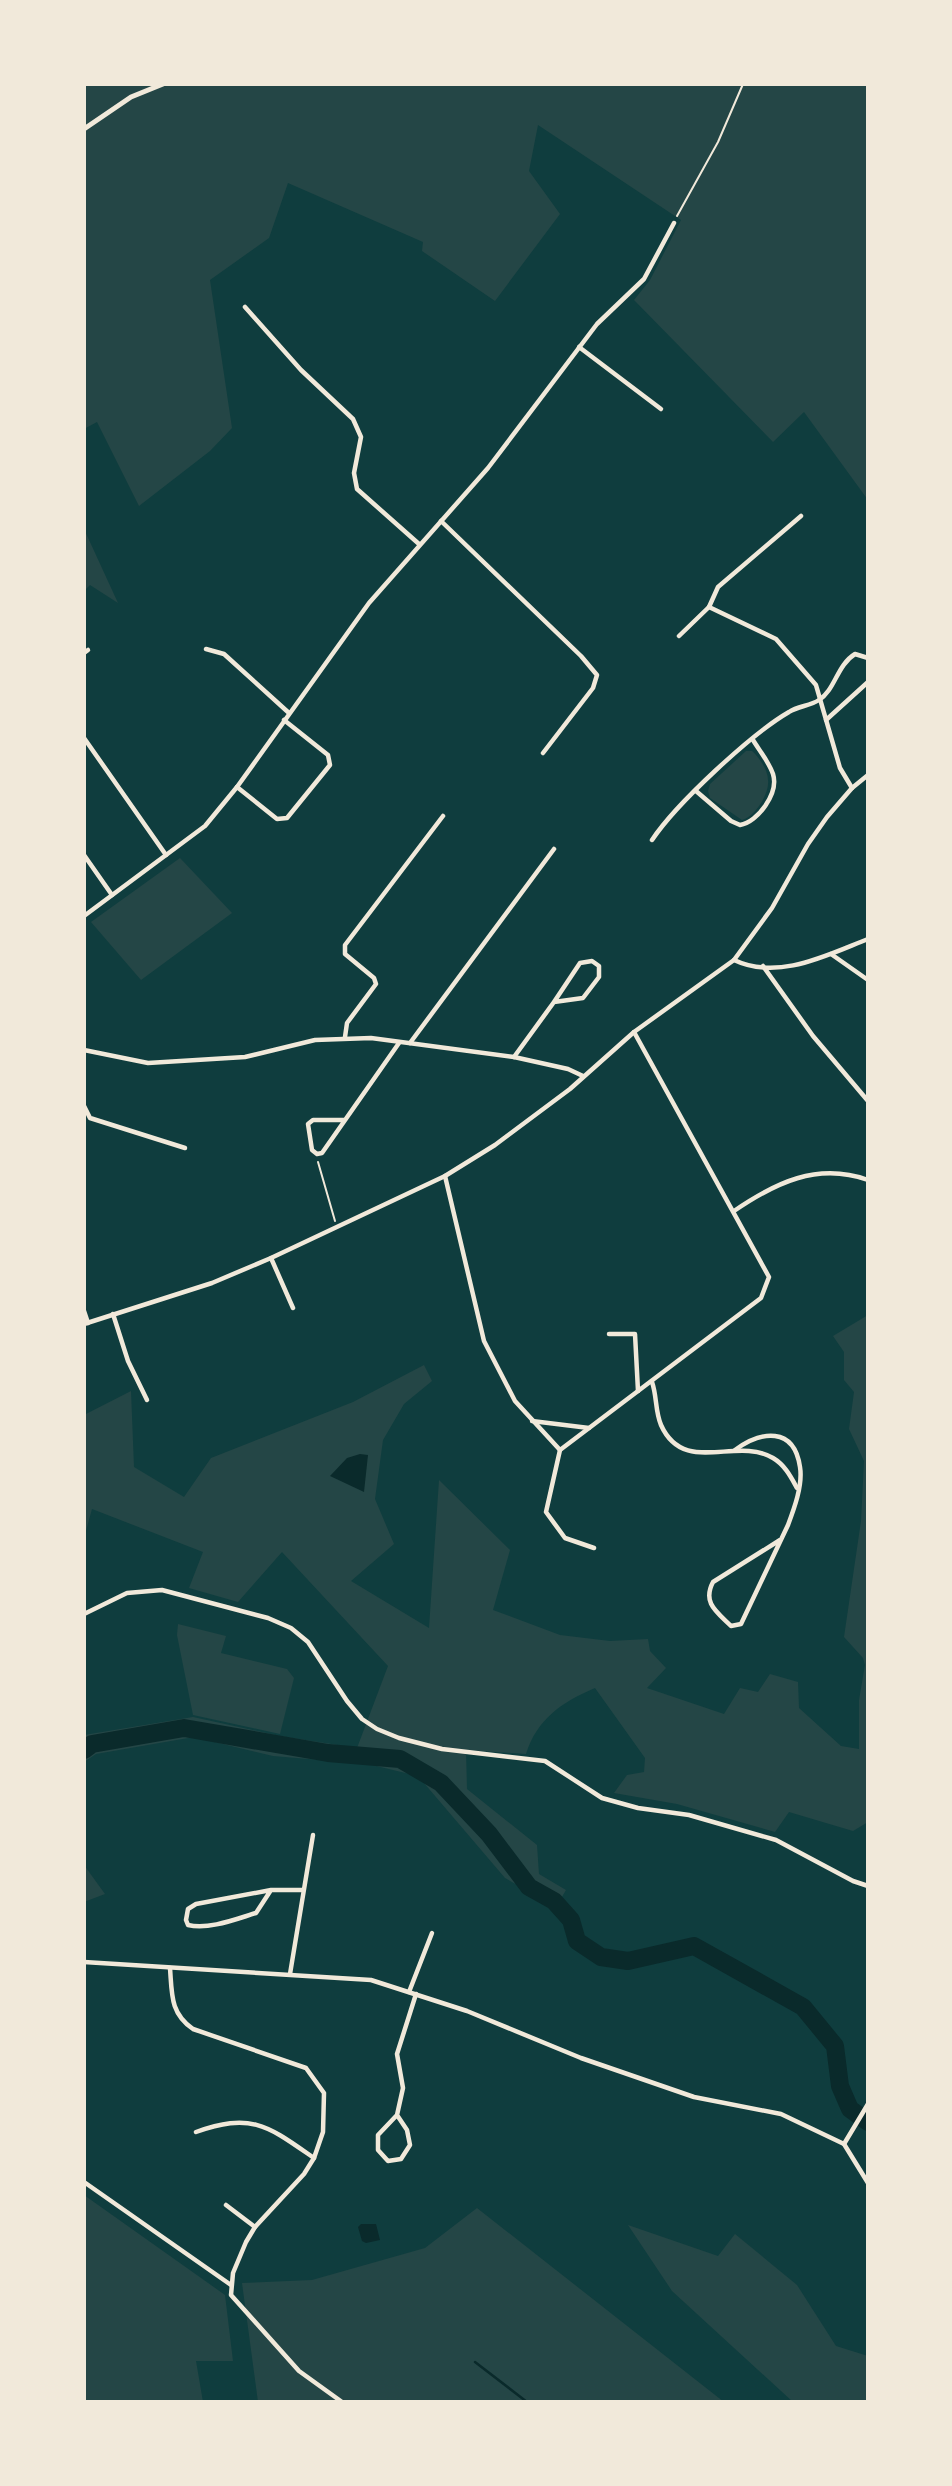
<svg xmlns="http://www.w3.org/2000/svg" width="952" height="2486" viewBox="0 0 952 2486" font-family="Arial,sans-serif">
<rect width="100%" height="100%" fill="#0f3d3e"/>
<!-- green -->
<g fill="#244646">
<polygon points="84,84 868,84 868,500 804,412 773,442 634,300 650,280 681,220 538,125 529,171 560,214 495,301 422,251 423,242 288,183 269,238 210,280 232,428 210,451 139,506 97,422 84,429"/>
<polygon points="84,529 118,603 90,585 84,591"/>
<path d="M746,751h6c7,6 16,19 16,29 2,14 -14,37 -26,40l-32,-22 -2,-7 2,-7z"/>
<polygon points="180,858 232,913 141,980 91,922"/>
<path d="M868,1315v507l-15,9 -64,-19 -14,20 -98,-28 -63,-11 13,-18 17,-3 1,-14 -50,-70c-33,14 -58,31 -69,66l-60,-4 1,39 70,56 2,29 27,16 -10,17 -51,-29 -87,-102 -50,-12 -95,-8 -79,-19 -98,17 -12,8v-27l109,-18 87,19 77,12 31,-82 -106,-114 -44,50 -49,-14 14,-36 -111,-43 -8,29v-123l47,-24 3,76 50,30 27,-39 142,-56 71,-37 8,16 -28,23 -21,36 -8,59 19,45 -43,37 78,47 10,-148 71,70 -17,60 67,25 50,6 38,-2 2,12 16,17 -19,20 77,26 16,-26 18,4 12,-18 28,8 1,26 42,38 18,3v-49l6,-35 -2,-7 -19,-21 17,-116 3,-60 -15,-32 5,-37 -10,-12v-28l-11,-16z"/>
<polygon points="178,1624 226,1636 221,1653 287,1669 294,1678 280,1734 193,1715 177,1635"/>
<polygon points="84,1865 105,1894 84,1902"/>
<polygon points="84,2195 225,2295 233,2361 196,2361 203,2402 84,2402"/>
<polygon points="477,2208 724,2402 258,2402 242,2283 312,2280 425,2248"/>
<polygon points="628,2225 718,2256 735,2234 797,2285 836,2346 868,2356 868,2402 793,2402 672,2291"/>
</g>
<!-- water -->
<g fill="#0a2a2b">
<polygon points="360,1454 368,1455 364,1492 330,1476 347,1458"/>
<polygon points="361,2224 376,2224 380,2240 366,2243 362,2241 358,2227"/>
</g>
<g fill="none" stroke-linecap="round" stroke-linejoin="round">
<!-- stream -->
<polyline stroke="#0a2a2b" stroke-width="2.5" points="475,2362 527,2402"/>
<!-- river -->
<polyline stroke="#0a2a2b" stroke-width="18" points="84,1750 92,1744 184,1728 328,1753 400,1759 441,1783 489,1834 529,1887 554,1901 571,1920 577,1941 601,1957 628,1961 694,1946 803,2007 835,2046 840,2086 850,2109 868,2122"/>
<!-- path -->
<g stroke="#f1e9da" stroke-width="2">
<polyline points="677,216 718,142 743,84"/>
<polyline points="318,1162 335,1221"/>
</g>
<!-- minor -->
<g stroke="#f1e9da" stroke-width="4.5">
<polyline points="245,307 301,370 353,419 361,437 354,473 357,489 419,544"/>
<polyline points="579,347 661,409"/>
<polyline points="441,521 581,656 597,675 593,688 543,753"/>
<polyline points="709,607 776,639 816,685 840,768 852,788"/>
<polyline points="679,636 709,607 718,587 801,516"/>
<polyline points="206,649 224,654 289,713"/>
<polyline points="84,653 88,650"/>
<polyline points="826,720 868,682"/>
<polyline points="84,738 166,855"/>
<polyline points="237,787 277,819 287,818 330,765 328,755 284,720"/>
<path d="M696,791l35,30 9,4c18,-3 39,-32 33,-51 -4,-12 -14,-24 -20,-34"/>
<path d="M652,840c24,-36 99,-106 137,-128 9,-6 21,-6 30,-12 16,-10 18,-35 36,-46l13,4"/>
<polyline points="84,855 112,895"/>
<polyline points="84,916 205,826 237,787 369,603 488,468 597,324 644,279 674,223"/>
<polyline points="831,954 868,980"/>
<path d="M734,960c44,21 93,-5 134,-21"/>
<polyline points="763,966 813,1036 868,1101"/>
<polyline points="345,1037 347,1023 376,984 374,978 345,954 345,945 443,816"/>
<polyline points="410,1043 554,849"/>
<polyline points="84,1050 148,1063 245,1057 315,1040 371,1038 514,1057 568,1069 583,1076"/>
<polyline points="514,1057 554,1002 583,998 599,977 599,966 592,961 580,963 554,1002"/>
<polyline points="84,1106 90,1118 185,1148"/>
<polyline points="344,1120 313,1120 308,1124 312,1150 317,1154 322,1153 399,1043"/>
<polyline points="445,1176 484,1341 515,1401 560,1450 761,1298 769,1277 634,1032"/>
<path d="M734,1211c41,-28 83,-49 134,-31"/>
<polyline points="271,1258 293,1308"/>
<polyline points="84,1311 88,1323"/>
<polyline points="113,1314 128,1361 147,1400"/>
<polyline points="84,1324 212,1283 271,1258 445,1176 495,1145 570,1089 634,1032 734,960 772,908 808,844 827,817 852,788 868,775"/>
<polyline points="609,1334 635,1334 638,1391"/>
<path d="M652,1382c5,14 3,29 9,43 23,51 75,11 112,33 12,7 18,19 24,30"/>
<polyline points="532,1421 589,1428"/>
<polyline points="560,1450 546,1512 565,1538 594,1548"/>
<path d="M735,1450c26,-19 59,-24 65,17 3,18 -6,42 -12,58l-47,99 -10,2c-14,-14 -29,-23 -18,-44l67,-42"/>
<polyline points="84,1614 127,1593 162,1590 268,1618 291,1628 308,1642 347,1701 362,1719 377,1729 399,1738 442,1749 545,1761 602,1798 638,1808 689,1815 776,1840 853,1881 868,1886"/>
<path d="M271,1890l-75,14 -8,5 -2,11 2,5c21,5 48,-6 68,-12l15,-23h32"/>
<polyline points="84,1962 371,1980 467,2011 581,2058 694,2097 781,2114 844,2144 868,2183"/>
<path d="M170,1968c2,26 0,45 23,61l113,39 18,25 -1,39 -9,26 -10,16 -49,53 -9,15 -13,31 -2,22 68,76 43,31"/>
<polyline points="290,1974 313,1835"/>
<polyline points="409,1992 432,1933"/>
<polyline points="397,2115 407,2130 410,2145 401,2159 388,2161 378,2150 378,2135 397,2115 403,2088 397,2054 416,1994"/>
<path d="M196,2132c56,-20 72,-6 118,26"/>
<polyline points="844,2144 868,2104"/>
<polyline points="84,2182 231,2285"/>
<polyline points="226,2205 255,2227"/>
</g>
<!-- tertiary -->
<polyline stroke="#f1e9da" stroke-width="5" points="84,129 131,97 163,84"/>
</g>
<!-- border -->
<rect width="952" height="2486" fill="none" stroke="#f1e9da" stroke-width="172"/>
</svg>
